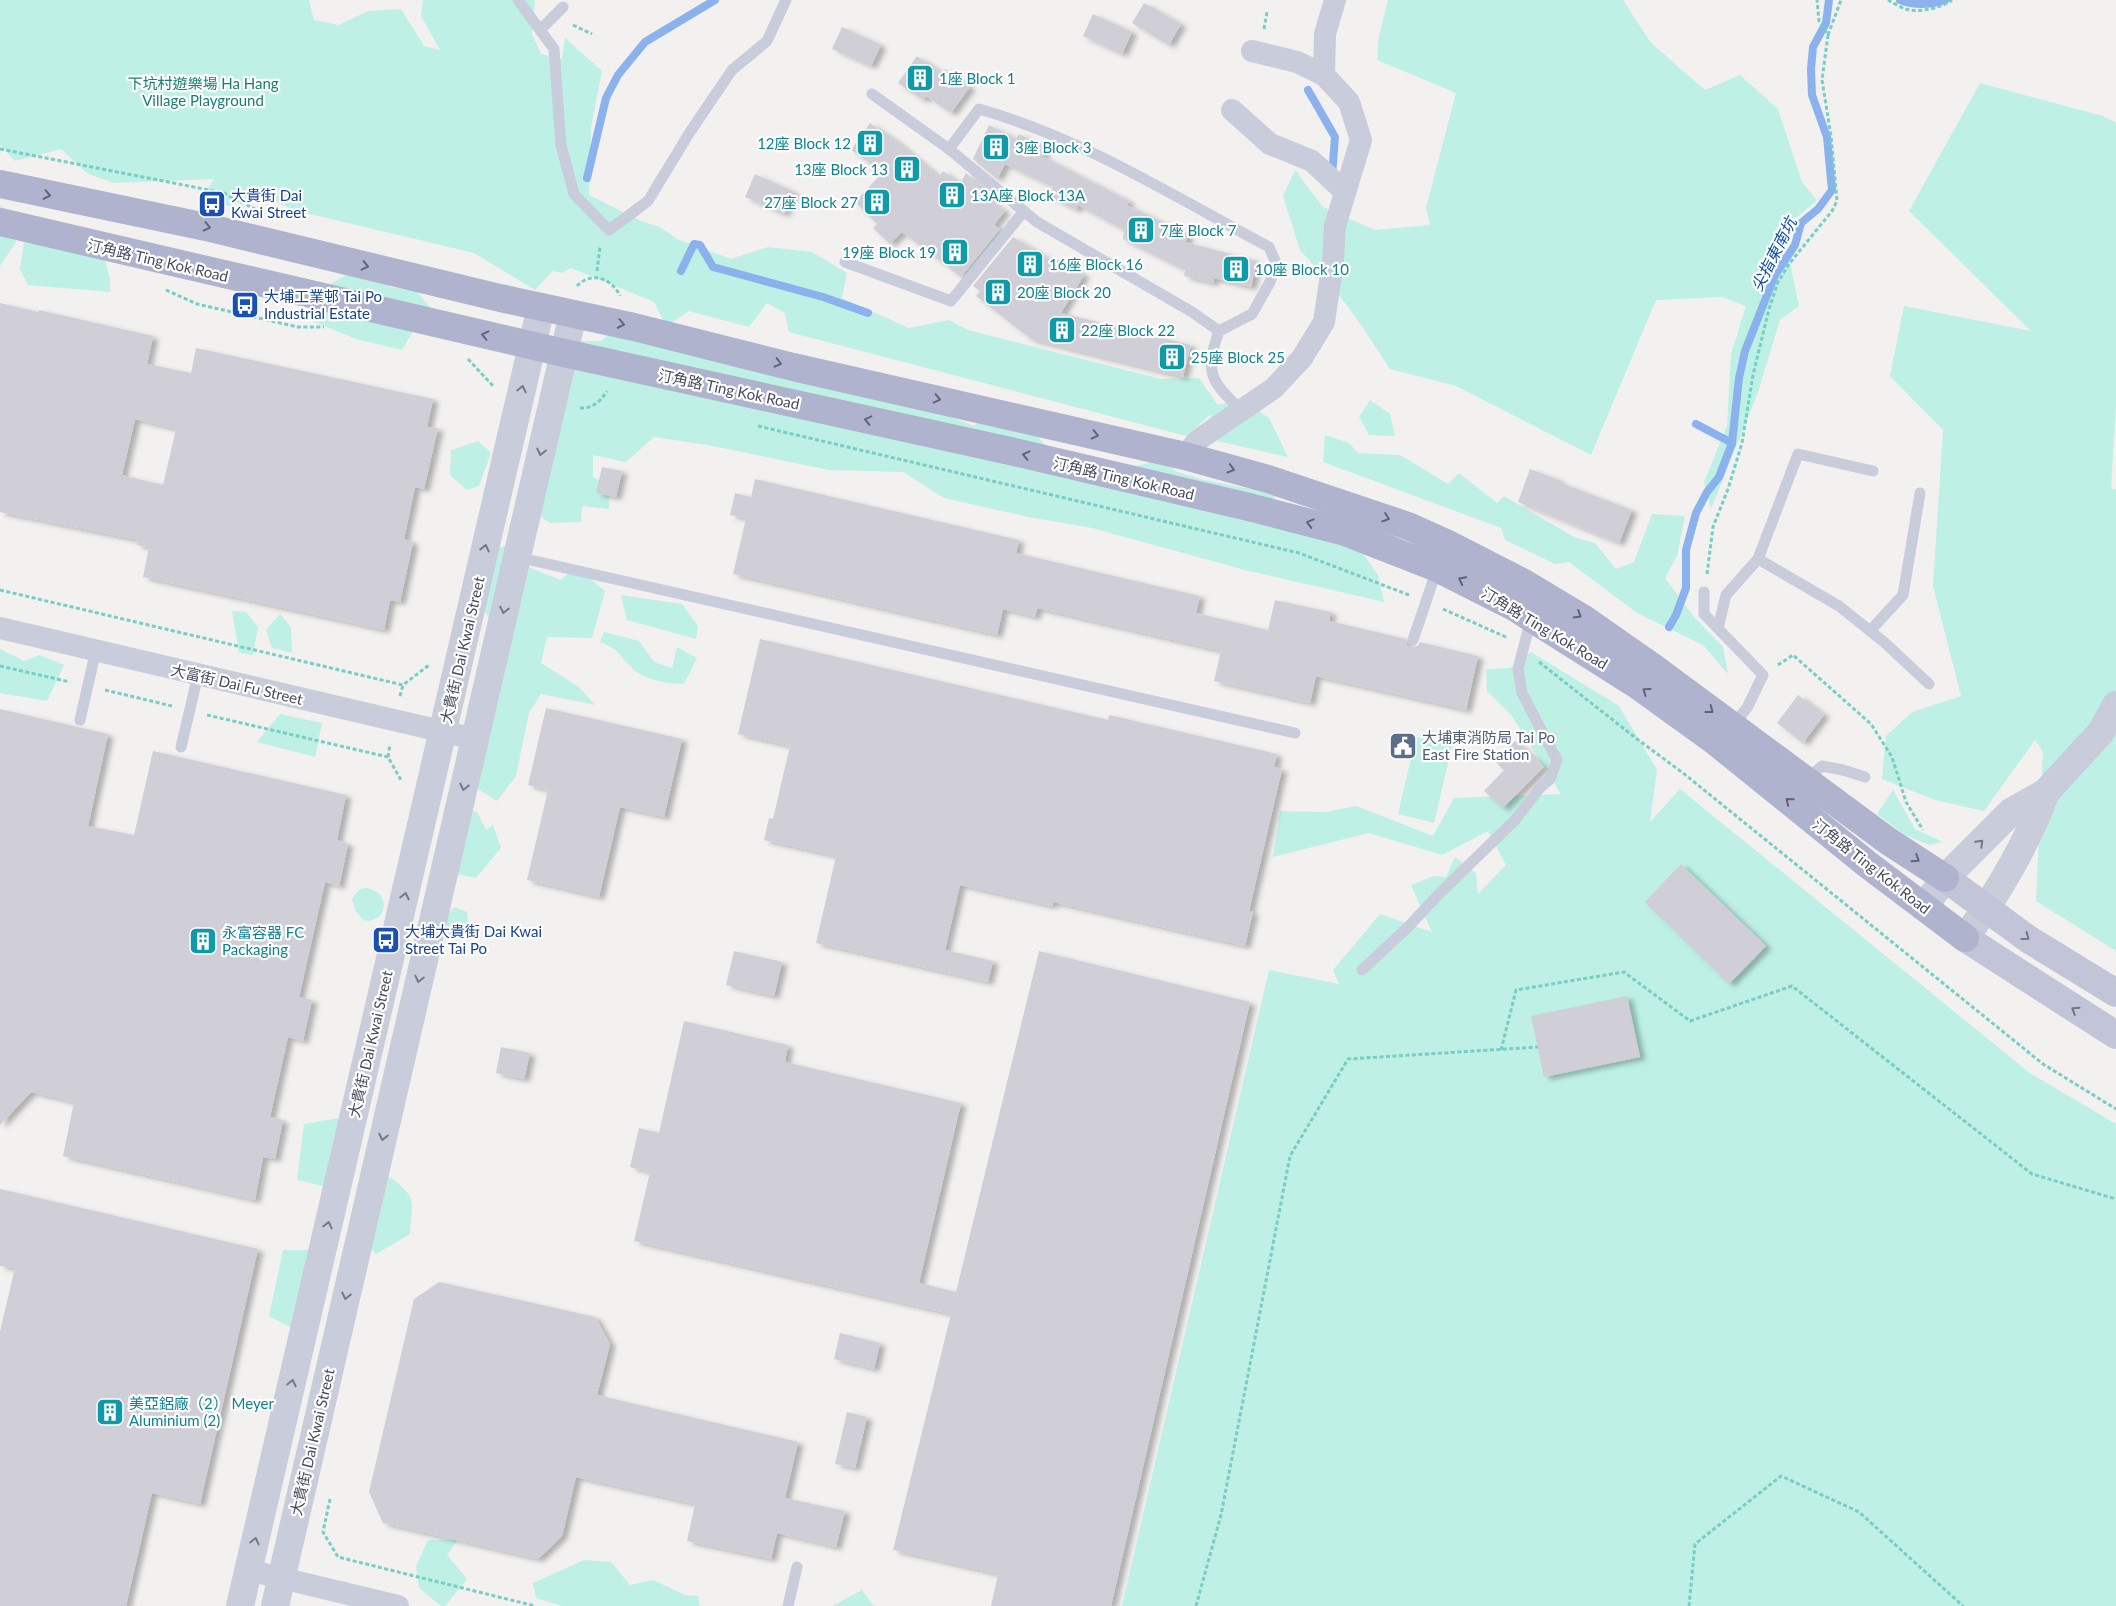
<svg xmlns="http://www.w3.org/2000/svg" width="2116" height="1606" viewBox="0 0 2116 1606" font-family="Lato,'Noto Sans TC',sans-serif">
<defs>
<filter id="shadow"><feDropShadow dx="5.5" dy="3" stdDeviation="2.5" flood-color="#0004"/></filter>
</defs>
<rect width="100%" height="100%" fill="#f2f1f0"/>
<!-- green -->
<g fill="#bef0e5">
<polygon points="0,0 309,0 314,20 339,25 368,11 401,9 424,46 440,50 421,16 423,0 535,0 532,34 541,54 562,59 565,38 602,71 591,128 589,195 641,221 660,227 677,239 731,259 768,247 812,252 847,273 842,298 909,328 949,320 968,330 1161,379 1199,378 1218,405 1241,399 1269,418 1288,457 1217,441 1210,415 1186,436 789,332 785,313 767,303 749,327 689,311 666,326 654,302 571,268 561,273 553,271 535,290 474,253 293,210 274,200 251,198 230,206 200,200 214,179 114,183 88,174 61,149 15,161 0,145"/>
<polygon points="1388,0 1623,0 1651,43 1705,90 1740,75 1778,109 1802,182 1817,200 1783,229 1799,306 1780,320 1757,395 1711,509 1704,482 1727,426 1731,354 1746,306 1722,297 1656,300 1591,455 1456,386 1390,369 1355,316 1322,274 1300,250 1283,196 1295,170 1323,207 1375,230 1430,225 1426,208 1456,93 1377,60 1379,36"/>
<polygon points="1980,83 2103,116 2116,123 2116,404 2111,489 2116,489 2116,951 2036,901 2043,752 2035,740 1984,811 1935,800 1882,779 1886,736 1912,712 1961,696 1933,586 1943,430 1890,376 1904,306 2031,331 1909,211"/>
<polygon points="0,205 12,216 16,242 0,266"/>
<polygon points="34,236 104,254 110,280 110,292 28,285 20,269 24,243"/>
<polygon points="355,270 388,277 389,287 416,291 433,311 416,326 402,350 356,339 310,320 325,287"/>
<polygon points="626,321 936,411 974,426 996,407 1037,434 1052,458 1096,475 1149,463 1160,452 1175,471 1204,480 1256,490 1266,475 1275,499 1311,525 1355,542 1378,575 1384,602 1245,570 1092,528 1029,517 944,498 903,472 829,470 708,445 654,437 626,462 593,455 593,477 609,486 609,509 582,506 581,522 550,523 523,505 570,341 601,341"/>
<polygon points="1370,400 1390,414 1395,436 1369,435 1359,417"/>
<polygon points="1325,435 1349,443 1358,453 1400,455 1448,484 1459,473 1497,503 1504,496 1574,537 1595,543 1616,569 1634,562 1652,514 1685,516 1677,556 1665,578 1694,617 1723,647 1728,674 1703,645 1637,613 1569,562 1555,564 1505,540 1501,528 1323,462"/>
<polygon points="478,441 491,453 479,486 467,490 450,475 451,450"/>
<polygon points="518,541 528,567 561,580 575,566 605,591 592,638 547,637 541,663 579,687 595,705 541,694 529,713 516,776 497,801 468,783 492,622 482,608 494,550"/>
<polygon points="621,595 682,604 698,626 696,639 627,620"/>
<polygon points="232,611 246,612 258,627 253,655 239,653"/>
<polygon points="280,614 291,627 292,653 272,648 266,630"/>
<path d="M604,632l35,9 15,21 18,6 5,-21 20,11 -13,26c-19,-1 -40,-3 -54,-18 -15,-14 -8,-15 -30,-24z"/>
<polygon points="0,649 24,661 40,655 64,665 47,701 0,693"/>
<polygon points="1531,652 1619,706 1657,770 1650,822 1680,789 2030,1073 2116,1124 2116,1606 1122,1606 1269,970 1339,984 1333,970 1380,914 1432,932 1411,885 1434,876 1446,877 1455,857 1476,873 1478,894 1506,865 1488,831 1442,855 1369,833 1273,857 1280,811 1325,812 1356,806 1433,836 1454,798 1561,794 1512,716 1487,691 1486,669 1510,668"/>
<polygon points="280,714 322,723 315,757 257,742"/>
<polygon points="1416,737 1452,746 1434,823 1398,814"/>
<polygon points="1893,790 1915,829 1943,842 1929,845 1905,835 1877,814"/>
<polygon points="460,809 477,812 486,830 493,825 501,848 476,878 451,873"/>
<path d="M365,888c16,1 25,16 14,29l-10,4 -6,-1 -8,-10 -3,-12 8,-9z"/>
<polygon points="454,907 467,912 469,930 449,936 441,923"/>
<polygon points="339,1118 336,1189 297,1180 304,1124"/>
<path d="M390,1177c28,21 22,24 20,57l-34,20 -18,-15 11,-55z"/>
<polygon points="283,1250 310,1250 305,1335 269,1316"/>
<polygon points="428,1540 458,1540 447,1555 467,1579 445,1606 441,1606 419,1588 416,1566"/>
<polygon points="584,1560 611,1562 630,1585 653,1580 685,1595 698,1596 700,1606 562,1606 536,1598 533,1583"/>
<polygon points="862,1590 873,1605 877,1606 832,1606"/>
</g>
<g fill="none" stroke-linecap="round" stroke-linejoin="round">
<!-- stream -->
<g stroke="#8bb2ed" stroke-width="8">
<path d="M1900,0c15,6 30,5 45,0"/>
<polyline points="1308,90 1335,137 1332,176"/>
<polyline points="587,178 606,98 618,75 645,42 715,0"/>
<polyline points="681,271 694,244 700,245 713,267 823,297 868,313"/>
<polyline points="1732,443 1739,378 1745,351 1775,275 1795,245 1801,223 1818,209 1832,190 1827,137 1812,95 1811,69 1813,47 1826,23 1829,0"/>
<polyline points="1669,627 1676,615 1686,588 1686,550 1696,513 1707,492 1719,477 1732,443 1696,424"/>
</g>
</g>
<!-- building -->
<g fill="#d0cfd7" fill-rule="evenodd" filter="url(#shadow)">
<polygon points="1144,3 1181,24 1169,45 1132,23"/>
<polygon points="1093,14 1132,32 1122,54 1083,36"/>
<polygon points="842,27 881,45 871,66 832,49"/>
<polygon points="917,56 942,73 945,69 970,87 951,113 926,96 923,100 898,83"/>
<polygon points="870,123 896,141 939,177 943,171 960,184 966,173 990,193 987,198 1005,211 994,225 1000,229 961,277 902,232 890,244 873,228 877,224 855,202 883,172 851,150"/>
<polygon points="989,125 1016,139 1019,134 1046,147 1042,156 1129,201 1127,205 1189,235 1185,242 1257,261 1251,287 1214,278 1213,283 1184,276 1185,270 1123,239 1124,230 1078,205 1076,210 1049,196 1053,187 1005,164 997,179 973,159"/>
<polygon points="755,174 794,192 784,214 745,197"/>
<polygon points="1013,237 1056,263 1058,259 1084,275 1061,313 1191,345 1183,377 1031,339 976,296 980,291 973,286"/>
<path d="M0,303l38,9 1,-2 114,26 -6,28 44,9 5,-25 237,51 -6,28 11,1 -14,61 -9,-2 -11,52 9,3 -13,60 -10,-2 -6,30 -241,-53 6,-30 -12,-2 1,-5 -138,-28zM135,419l41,10 -13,56 -41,-10z"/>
<polygon points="602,467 622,471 616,497 596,493"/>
<polygon points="1530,469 1559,480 1558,482 1632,510 1619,543 1518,502"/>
<polygon points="755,479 1019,540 1016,553 1200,596 1196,613 1268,630 1275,600 1331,612 1329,621 1406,639 1407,645 1411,647 1418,646 1420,642 1478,656 1466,710 1316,676 1310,703 1214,681 1221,651 1037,608 1035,617 1003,609 997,635 733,574 746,518 730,515 735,493 751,497"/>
<polygon points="760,639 1108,720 1109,715 1277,754 1274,767 1282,769 1249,911 1253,912 1245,946 1053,902 1052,906 960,885 945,950 993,961 988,982 816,943 836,856 764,840 769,818 773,819 790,746 738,734"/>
<polygon points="1798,695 1824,715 1803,743 1777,723"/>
<polygon points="546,708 682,739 664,817 620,807 599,897 527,880 548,790 528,785"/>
<polygon points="0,709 108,734 88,826 134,835 153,751 346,795 337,840 348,844 339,886 325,882 299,997 312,1000 303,1041 288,1037 270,1117 283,1120 275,1159 263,1157 255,1200 63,1156 74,1102 31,1092 0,1125"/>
<polygon points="1515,741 1544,767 1503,808 1484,791 1504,770 1495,761"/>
<polygon points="1681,864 1766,946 1729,984 1645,902"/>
<polygon points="734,951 782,962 774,996 726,985"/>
<polygon points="1039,951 1250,1002 1111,1606 991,1606 998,1574 893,1550 951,1314 634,1241 650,1172 630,1167 639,1128 659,1133 684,1021 788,1045 785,1062 961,1103 919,1283 956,1292"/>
<polygon points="1627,996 1640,1057 1544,1077 1531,1016"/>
<polygon points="501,1047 530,1053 524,1079 496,1073"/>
<polygon points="0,1189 258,1249 200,1504 152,1493 126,1606 0,1606 0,1331 15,1268 0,1266"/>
<polygon points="439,1282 595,1317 610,1344 597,1395 798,1442 785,1498 845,1511 836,1547 777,1533 771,1559 687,1541 695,1504 576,1477 562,1536 538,1559 383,1523 369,1492 414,1299"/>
<polygon points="840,1333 880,1343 874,1369 834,1359"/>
<polygon points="847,1412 867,1417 855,1468 835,1464"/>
</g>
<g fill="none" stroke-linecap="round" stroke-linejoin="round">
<!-- path -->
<g stroke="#76cec5" stroke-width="3" stroke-dasharray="4 2.5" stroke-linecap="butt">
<path d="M1888,0c5,3 12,7 18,9 13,4 35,-1 46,-9"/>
<polyline points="573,25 592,34"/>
<polyline points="1264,29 1267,12"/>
<polyline points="1828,35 1841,0"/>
<polyline points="0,149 224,193 257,210"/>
<polyline points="597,271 600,247"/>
<path d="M577,286c14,-15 35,-8 43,10"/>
<polyline points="166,290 197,304 298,327 324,327"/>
<polyline points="468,359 494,387"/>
<path d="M580,408c12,1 21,-7 27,-17"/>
<polyline points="758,426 1299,553 1409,595"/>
<polyline points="1707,574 1713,527 1728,489 1742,443 1753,375 1769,309 1778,282 1789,264 1832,211 1837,201 1831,136 1822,80 1828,35 1819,21 1817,0"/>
<polyline points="0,590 403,685 429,665"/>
<polyline points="1443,609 1508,638"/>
<polyline points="1539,662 1637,739 1683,773 2043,1064 2116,1109"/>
<polyline points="1778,665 1793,655 1871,724 1892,757 1906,802 1923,830"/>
<polyline points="0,666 70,682"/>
<polyline points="105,690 172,706"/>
<polyline points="400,696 403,685"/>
<polyline points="207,715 388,757 402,782"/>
<polyline points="388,757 390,744"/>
<polyline points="1501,1050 1516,990 1624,972 1690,1021 1792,986 2032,1174 2116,1199"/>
<polyline points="330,1499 323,1532 338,1557 535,1606"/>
<polyline points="1196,1606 1221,1515 1290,1156 1348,1059 1538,1047"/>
<polyline points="1689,1606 1695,1544 1781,1476 1859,1512 1963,1606"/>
</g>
<!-- service -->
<g stroke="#c9ccda" stroke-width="11">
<polyline points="518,0 554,49 561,145 574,194 609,230 648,201 690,132 732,70 767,41 786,0"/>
<polyline points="540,30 563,7"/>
<polyline points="872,94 949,149 1037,222 1192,312 1219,331"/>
<path d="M949,149l30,-40c103,29 196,88 290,138l7,16 -6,19 -18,32 -33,17c-15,43 -8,50 23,80"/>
<polyline points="845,262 951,301 1024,211"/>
<polyline points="517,557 1295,733"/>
<polyline points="1758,559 1839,606 1884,642 1929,684"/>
<polyline points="1704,592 1704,614 1763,675 1747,708 1732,726"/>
<polyline points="1718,628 1726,595 1758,559 1798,454 1873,471"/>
<polyline points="1870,631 1903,595 1920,493"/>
<polyline points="1413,640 1438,566"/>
<polyline points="80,720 96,650"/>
<polyline points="181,747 198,675"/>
<polyline points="1805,781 1822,766 1843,770 1865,777"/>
<polyline points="1362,970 1408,927 1439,894 1515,820 1539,789 1550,779 1557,760 1522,693 1518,669 1531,619"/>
<polyline points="788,1606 797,1567"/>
</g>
<!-- minor -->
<g stroke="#c9ccda" stroke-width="22">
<polyline points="1252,51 1297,62 1324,75"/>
<polyline points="1232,110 1270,144 1312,161 1345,192"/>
<polyline points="1185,456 1198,440 1274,388 1302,358 1324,322 1333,261 1335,226 1361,140 1349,102 1324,75 1325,34 1335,0"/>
<polyline points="0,628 475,739"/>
<polyline points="248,1570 398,1606"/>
</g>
<!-- tertiary -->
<g stroke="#c9ccda" stroke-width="28">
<polyline points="1924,907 1945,878 2011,812 2046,792 2101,732 2116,705"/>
<path d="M1965,938c33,-45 62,-94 81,-146"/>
<polyline points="240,1606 541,307"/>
<polyline points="275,1606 573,314"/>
</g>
<!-- secondary -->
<g stroke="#c2c4d8" stroke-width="28">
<polyline points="1945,878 2028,939 2116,993"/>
<polyline points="1965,938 2116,1035"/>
</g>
<!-- primary -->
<g stroke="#afb3ce" stroke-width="28">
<polyline points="0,184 206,227 500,298 634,327 793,367 1185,456 1268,479 1408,526 1446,543 1524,583 1584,619 1654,668 1888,841 1945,878"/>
<polyline points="0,222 564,353 1010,451 1253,508 1345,532 1437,568 1514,607 1637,685 1716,742 1867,864 1965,938"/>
</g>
</g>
<!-- one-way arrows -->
<defs><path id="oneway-chevron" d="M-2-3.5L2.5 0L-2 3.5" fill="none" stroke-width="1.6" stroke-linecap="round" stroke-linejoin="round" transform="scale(1.25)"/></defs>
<g stroke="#616479">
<use href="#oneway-chevron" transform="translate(47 195) rotate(12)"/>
<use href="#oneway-chevron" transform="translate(207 227) rotate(13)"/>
<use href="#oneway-chevron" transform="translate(365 266) rotate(13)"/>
<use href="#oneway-chevron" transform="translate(621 324) rotate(12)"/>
<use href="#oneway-chevron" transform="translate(485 335) rotate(-167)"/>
<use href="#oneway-chevron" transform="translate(778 363) rotate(14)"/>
<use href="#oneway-chevron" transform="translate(937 399) rotate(13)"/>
<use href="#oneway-chevron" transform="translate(868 420) rotate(-167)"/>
<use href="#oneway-chevron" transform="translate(1095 435) rotate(13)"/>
<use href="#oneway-chevron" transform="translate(1026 455) rotate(-167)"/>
<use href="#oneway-chevron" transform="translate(1231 469) rotate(16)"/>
<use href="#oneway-chevron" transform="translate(1386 518) rotate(19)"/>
<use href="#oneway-chevron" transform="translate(1310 523) rotate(-165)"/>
<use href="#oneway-chevron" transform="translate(1462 580) rotate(-153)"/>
<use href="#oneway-chevron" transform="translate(1578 615) rotate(31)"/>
<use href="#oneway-chevron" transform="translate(1646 691) rotate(-144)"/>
<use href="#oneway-chevron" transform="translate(1710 710) rotate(37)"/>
<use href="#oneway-chevron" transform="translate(1789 801) rotate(-141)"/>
<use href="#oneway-chevron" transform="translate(1916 859) rotate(33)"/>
</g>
<g stroke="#747889">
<use href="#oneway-chevron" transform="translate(522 389) rotate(-77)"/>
<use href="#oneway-chevron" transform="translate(541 452) rotate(103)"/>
<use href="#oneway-chevron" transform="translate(485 548) rotate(-77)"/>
<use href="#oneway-chevron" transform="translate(504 610) rotate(103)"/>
<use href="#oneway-chevron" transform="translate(464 787) rotate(103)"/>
<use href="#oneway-chevron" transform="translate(1980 843) rotate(-45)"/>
<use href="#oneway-chevron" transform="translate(405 896) rotate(-77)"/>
<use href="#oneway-chevron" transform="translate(419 979) rotate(103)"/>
<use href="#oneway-chevron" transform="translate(383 1137) rotate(103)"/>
<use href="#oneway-chevron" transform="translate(328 1225) rotate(-77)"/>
<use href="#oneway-chevron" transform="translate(346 1296) rotate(103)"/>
<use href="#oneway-chevron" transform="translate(292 1383) rotate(-77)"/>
<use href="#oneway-chevron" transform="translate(255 1541) rotate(-77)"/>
</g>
<g stroke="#727588">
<use href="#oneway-chevron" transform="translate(2026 937) rotate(36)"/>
<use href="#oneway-chevron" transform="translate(2075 1010) rotate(-147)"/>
</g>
<!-- icons -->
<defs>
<g id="building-square" transform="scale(1.4375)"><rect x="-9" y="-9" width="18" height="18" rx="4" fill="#0f9aa8" stroke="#fff"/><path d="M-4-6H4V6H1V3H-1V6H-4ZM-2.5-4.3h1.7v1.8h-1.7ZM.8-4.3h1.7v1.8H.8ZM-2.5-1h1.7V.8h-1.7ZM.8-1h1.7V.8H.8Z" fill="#fff"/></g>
<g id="bus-square" transform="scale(1.4375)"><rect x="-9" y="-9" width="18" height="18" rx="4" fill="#1a4fb4" stroke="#fff"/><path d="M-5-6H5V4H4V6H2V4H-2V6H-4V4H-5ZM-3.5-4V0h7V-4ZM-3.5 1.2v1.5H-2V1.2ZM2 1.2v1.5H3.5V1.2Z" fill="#fff"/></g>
<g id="civic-square" transform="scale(1.4375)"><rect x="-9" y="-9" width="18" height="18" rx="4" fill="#5c6f8a" stroke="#fff"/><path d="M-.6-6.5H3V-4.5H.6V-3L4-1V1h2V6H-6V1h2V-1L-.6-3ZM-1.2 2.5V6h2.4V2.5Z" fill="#fff"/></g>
</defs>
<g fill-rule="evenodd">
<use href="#building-square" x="920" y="78"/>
<use href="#building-square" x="870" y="143"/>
<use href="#building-square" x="996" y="147"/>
<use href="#building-square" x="907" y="169"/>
<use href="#building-square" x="952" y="195"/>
<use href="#building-square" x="877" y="202"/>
<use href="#bus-square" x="212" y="204"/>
<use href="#building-square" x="1141" y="230"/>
<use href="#building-square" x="955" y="252"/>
<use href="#building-square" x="1030" y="264"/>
<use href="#building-square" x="1236" y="269"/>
<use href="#building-square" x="998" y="292"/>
<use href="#bus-square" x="245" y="305"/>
<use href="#building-square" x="1062" y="330"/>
<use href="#building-square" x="1172" y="357"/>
<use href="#civic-square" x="1403" y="746"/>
<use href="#bus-square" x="386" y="940"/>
<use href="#building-square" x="203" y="941"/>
<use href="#building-square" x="110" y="1412"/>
</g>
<g text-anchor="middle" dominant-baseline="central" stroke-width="4.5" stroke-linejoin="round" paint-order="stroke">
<!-- culture labels -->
<g font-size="15" fill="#0d838f" stroke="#fff" text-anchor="start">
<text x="939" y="78">1座 Block 1</text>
<text x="851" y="143" text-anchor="end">12座 Block 12</text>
<text x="1015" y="147">3座 Block 3</text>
<text x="888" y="169" text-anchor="end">13座 Block 13</text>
<text x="971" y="195">13A座 Block 13A</text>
<text x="858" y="202" text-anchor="end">27座 Block 27</text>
<text x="1160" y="230">7座 Block 7</text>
<text x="936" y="252" text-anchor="end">19座 Block 19</text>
<text x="1049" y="264">16座 Block 16</text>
<text x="1255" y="269">10座 Block 10</text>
<text x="1017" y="292">20座 Block 20</text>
<text x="1081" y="330">22座 Block 22</text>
<text x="1191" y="357">25座 Block 25</text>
<text x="222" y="932">永富容器 FC<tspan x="222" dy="17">Packaging</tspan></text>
<text x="129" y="1403">美亞鋁廠（2） Meyer<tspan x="129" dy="17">Aluminium (2)</tspan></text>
</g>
<!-- park labels -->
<g font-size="15" fill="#168075" stroke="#fff">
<text x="203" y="83">下坑村遊樂場 Ha Hang<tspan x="203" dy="17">Village Playground</tspan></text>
</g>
<!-- transit labels -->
<g font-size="15" fill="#164399" stroke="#fff" text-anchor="start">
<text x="231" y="195">大貴街 Dai<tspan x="231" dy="17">Kwai Street</tspan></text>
<text x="264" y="296">大埔工業邨 Tai Po<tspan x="264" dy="17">Industrial Estate</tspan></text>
<text x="405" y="931">大埔大貴街 Dai Kwai<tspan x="405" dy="17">Street Tai Po</tspan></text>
</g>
<!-- street labels -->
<g font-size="15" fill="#474a5d" stroke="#fff">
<text transform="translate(158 260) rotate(13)">汀角路 Ting Kok Road</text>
<text transform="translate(729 389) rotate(12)">汀角路 Ting Kok Road</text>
<text transform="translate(1124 478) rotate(13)">汀角路 Ting Kok Road</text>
<text transform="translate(1545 628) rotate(31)">汀角路 Ting Kok Road</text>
<text transform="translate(462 650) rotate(-77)">大貴街 Dai Kwai Street</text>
<text transform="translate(237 684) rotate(13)">大富街 Dai Fu Street</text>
<text transform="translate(1872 866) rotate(38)">汀角路 Ting Kok Road</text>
<text transform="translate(370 1044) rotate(-77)">大貴街 Dai Kwai Street</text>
<text transform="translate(312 1442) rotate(-77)">大貴街 Dai Kwai Street</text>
</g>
<!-- service labels -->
<g font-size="15" fill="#4e5e75" stroke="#fff" text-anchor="start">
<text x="1422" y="737">大埔東消防局 Tai Po<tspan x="1422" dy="17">East Fire Station</tspan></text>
</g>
<!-- water labels -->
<g font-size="16" font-style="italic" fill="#0b4cac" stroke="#fff">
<text transform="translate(1773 254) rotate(-63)">尖指東南坑</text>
</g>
</g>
</svg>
